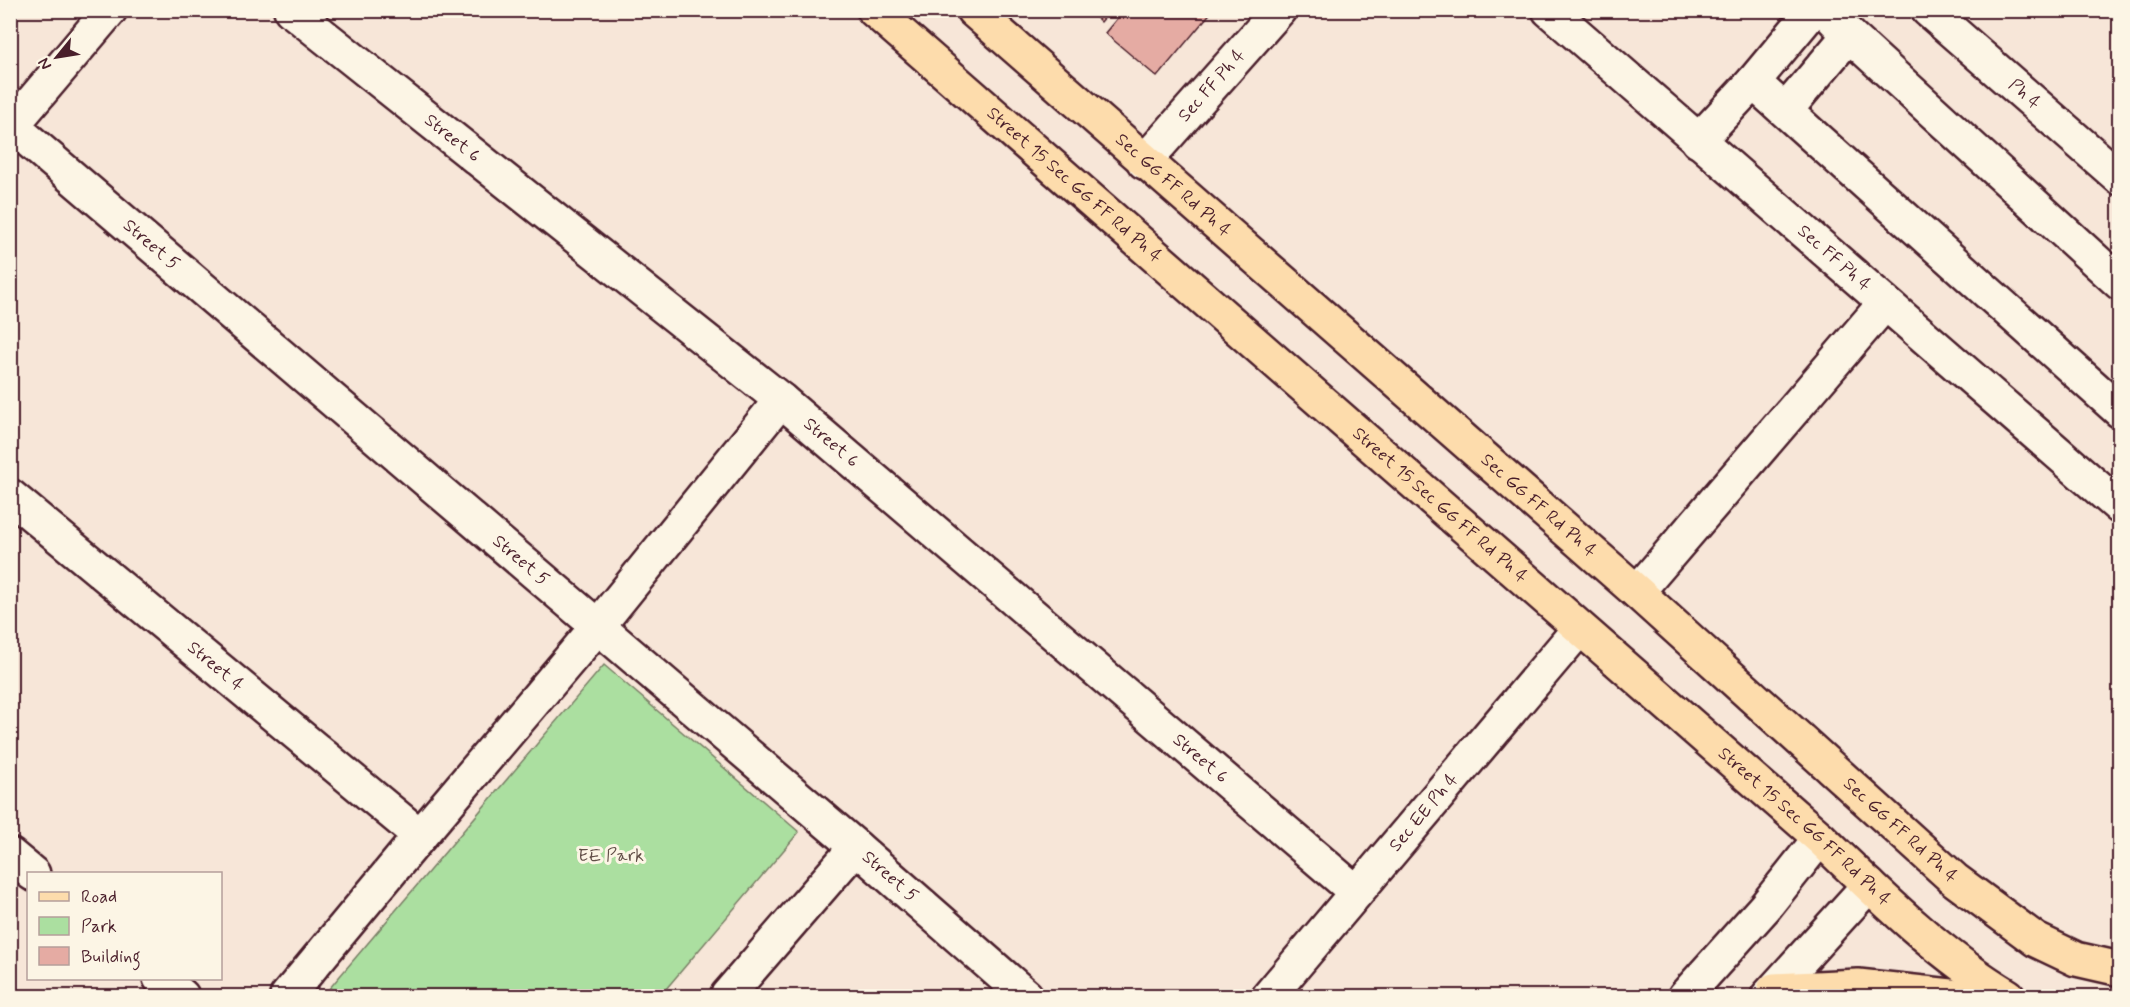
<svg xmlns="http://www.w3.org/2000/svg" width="2130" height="1007" viewBox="0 0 2130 1007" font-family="Mynerve,sans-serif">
<rect width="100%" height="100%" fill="#f7e6d8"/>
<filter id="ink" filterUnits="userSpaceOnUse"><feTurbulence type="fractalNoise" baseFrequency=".0167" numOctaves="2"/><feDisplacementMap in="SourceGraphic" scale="12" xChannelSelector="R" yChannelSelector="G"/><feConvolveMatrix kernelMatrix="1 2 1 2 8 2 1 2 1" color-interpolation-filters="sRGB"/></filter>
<g filter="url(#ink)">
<!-- green -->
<polygon fill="#abdfa0" stroke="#7a7f66" stroke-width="1.5" points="604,665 799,832 660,996 323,996"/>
<!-- building -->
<g fill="#e5aba3" stroke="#4a1f2b" stroke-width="1.5">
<polygon points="1088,10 1111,10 1101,22"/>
<polygon points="1124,10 1213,10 1157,77 1105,33"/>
</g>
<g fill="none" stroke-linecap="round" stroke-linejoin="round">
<!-- minor casing -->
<g stroke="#4a1f2b" stroke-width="38">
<g id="minor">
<path id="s1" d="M291,10l490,390 575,492"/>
<path id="s2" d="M1549,10l571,497"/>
<polyline points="1825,10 1849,35 2120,283"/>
<path id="s3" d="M1928,10l192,168"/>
<polyline points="1753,82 2120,411"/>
<polyline points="1786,110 1849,35"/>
<path id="s4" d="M12,126l844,721 170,149"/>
<polyline points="10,128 110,10"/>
<polyline points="1698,141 1753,82 1813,10"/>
<path id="s5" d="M1144,162l135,-152"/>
<path id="s6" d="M10,496l410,340"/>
<polyline points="1637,592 1885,303"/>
<polyline points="10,855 33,874"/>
<polyline points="160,978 182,996"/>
<polyline points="287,996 420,836 598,626 781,400"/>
<polyline points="727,996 856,847"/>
<path id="s7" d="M1269,996l310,-367"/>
<polyline points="1685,996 1765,907 1820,838"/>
<polyline points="1768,996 1869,885"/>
</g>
</g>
<!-- major casing -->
<g stroke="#4a1f2b" stroke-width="38">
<g id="major">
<path id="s8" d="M874,10l946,828c59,57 118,116 188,158"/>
<path id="s9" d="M973,10l664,582 318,288 81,60 40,19 44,10"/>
<polyline points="1774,990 1858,986 1951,996"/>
</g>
</g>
<!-- minor -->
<use href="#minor" stroke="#fcf5e5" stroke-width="33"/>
<!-- major -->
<use href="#major" stroke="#fddcac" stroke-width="33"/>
</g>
</g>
<g text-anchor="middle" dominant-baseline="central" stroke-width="6" stroke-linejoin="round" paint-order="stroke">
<!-- street labels -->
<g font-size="18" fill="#4a1f2b" stroke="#fcf5e5">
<text stroke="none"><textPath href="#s5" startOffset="102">Sec FF Ph 4</textPath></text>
<text stroke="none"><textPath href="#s3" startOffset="128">Ph 4</textPath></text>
<text stroke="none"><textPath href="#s1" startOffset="206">Street 6</textPath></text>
<text stroke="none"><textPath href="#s8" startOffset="266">Street 15 Sec GG FF Rd Ph 4</textPath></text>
<text stroke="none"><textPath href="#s9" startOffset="266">Sec GG FF Rd Ph 4</textPath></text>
<text stroke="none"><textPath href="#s4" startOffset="183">Street 5</textPath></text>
<text stroke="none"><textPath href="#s2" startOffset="378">Sec FF Ph 4</textPath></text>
<text stroke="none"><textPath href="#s1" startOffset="692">Street 6</textPath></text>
<text stroke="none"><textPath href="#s9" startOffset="752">Sec GG FF Rd Ph 4</textPath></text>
<text stroke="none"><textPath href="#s8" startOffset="752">Street 15 Sec GG FF Rd Ph 4</textPath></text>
<text stroke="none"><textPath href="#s4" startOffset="669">Street 5</textPath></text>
<text stroke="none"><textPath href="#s6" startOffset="267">Street 4</textPath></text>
<text stroke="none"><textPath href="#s1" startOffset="1178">Street 6</textPath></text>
<text stroke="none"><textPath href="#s7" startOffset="240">Sec EE Ph 4</textPath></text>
<text stroke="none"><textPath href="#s8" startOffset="1238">Street 15 Sec GG FF Rd Ph 4</textPath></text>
<text stroke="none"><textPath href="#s9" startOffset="1238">Sec GG FF Rd Ph 4</textPath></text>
<text stroke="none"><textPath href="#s4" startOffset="1155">Street 5</textPath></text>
</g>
<!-- park labels -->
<g font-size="18" fill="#624f48" stroke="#fcf5e5">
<text x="611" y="856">EE Park</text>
</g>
</g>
<!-- margin -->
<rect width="2130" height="1007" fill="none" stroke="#fcf5e5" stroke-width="36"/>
<rect x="18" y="18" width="2094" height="971" fill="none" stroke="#4a1f2b" stroke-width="2" filter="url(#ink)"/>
<!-- legend -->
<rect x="27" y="872" width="195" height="108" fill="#fcf5e5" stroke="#b59f9b" stroke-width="1.5"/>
<rect x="39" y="892" width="30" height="9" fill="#fddcac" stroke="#b59f9b" stroke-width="1.5"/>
<text x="81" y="902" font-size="18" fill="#4a1f2b">Road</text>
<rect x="39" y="917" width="30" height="18" fill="#abdfa0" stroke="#b59f9b" stroke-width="1.5"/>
<text x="81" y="932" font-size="18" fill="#4a1f2b">Park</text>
<rect x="39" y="947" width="30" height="18" fill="#e5aba3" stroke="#b59f9b" stroke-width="1.5"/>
<text x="81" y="962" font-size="18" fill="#4a1f2b">Building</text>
<!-- north arrow -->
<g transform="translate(57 57) rotate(240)" stroke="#fcf5e5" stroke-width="4.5" paint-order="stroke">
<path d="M0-4.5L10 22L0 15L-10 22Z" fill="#4a1f2b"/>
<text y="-9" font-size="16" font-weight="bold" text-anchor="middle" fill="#4a1f2b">N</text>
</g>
</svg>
